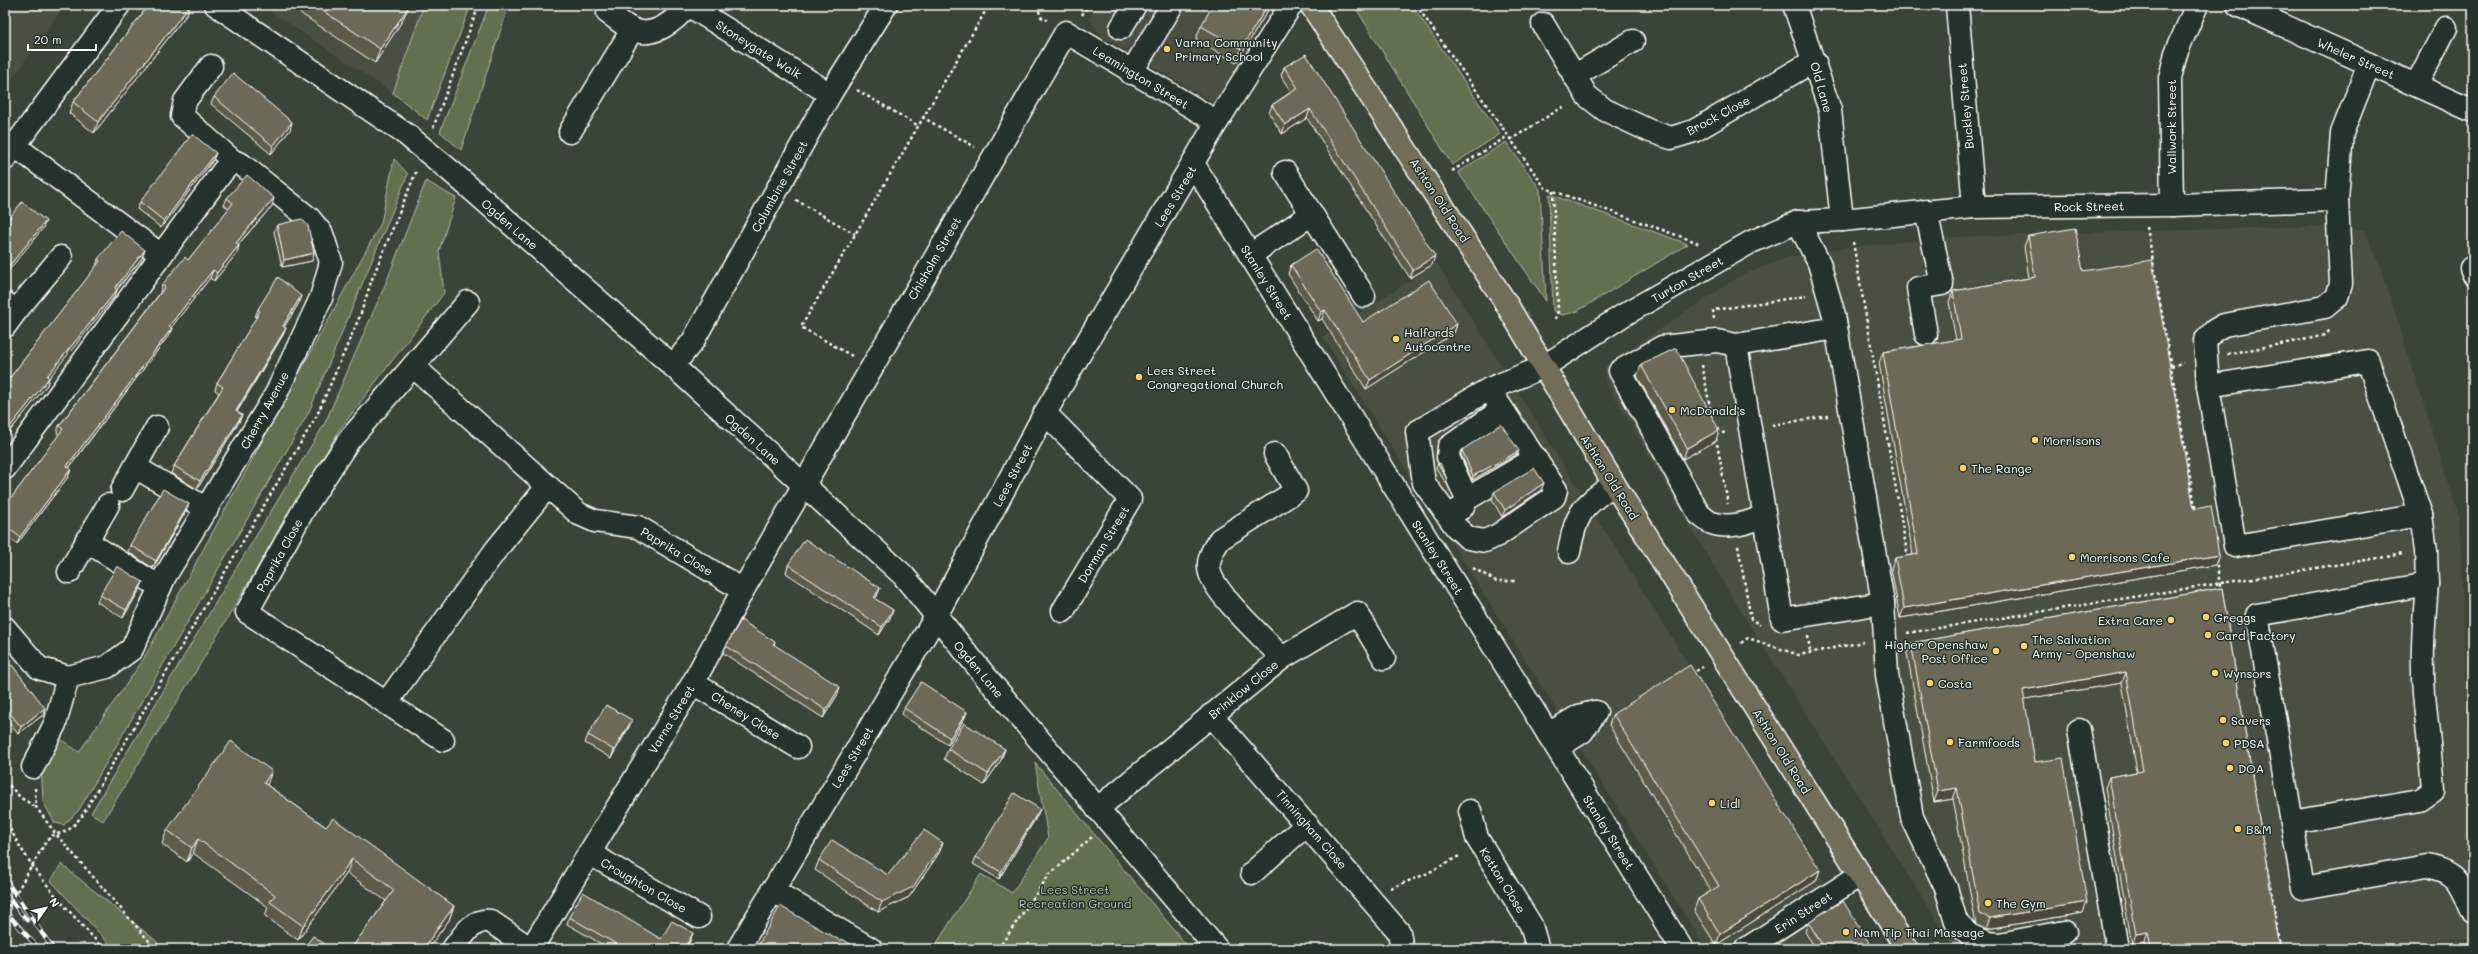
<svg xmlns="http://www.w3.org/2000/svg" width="2478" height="954" viewBox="0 0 2478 954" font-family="Mali,sans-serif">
<rect width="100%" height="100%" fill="#3b4439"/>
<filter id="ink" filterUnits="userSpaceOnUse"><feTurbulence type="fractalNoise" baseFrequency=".025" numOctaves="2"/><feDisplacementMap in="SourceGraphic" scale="8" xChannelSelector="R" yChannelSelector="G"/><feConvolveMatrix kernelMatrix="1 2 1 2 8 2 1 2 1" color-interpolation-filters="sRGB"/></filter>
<g filter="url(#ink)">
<!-- built -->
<g fill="#4a4f42">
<polygon points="5,5 65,5 5,89"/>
<polygon points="261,5 424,5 393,93"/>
<polygon points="1096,5 1273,5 1214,103 1103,37 1089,19"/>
<polygon points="2319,226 2365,230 2379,262 2460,519 2470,837 2473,841 2473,939 2434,941 2395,949 1955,949 1747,621 1690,527 1605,380 1605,366 1738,277 1788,257 1834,249 1952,237"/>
<polygon points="1437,263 1867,949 1706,949 1323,337"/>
</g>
<!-- green -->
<g fill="#636f50" stroke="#b1b7a8">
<polygon points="424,5 471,5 427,120 393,93"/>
<polygon points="489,5 509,5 461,150 440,132"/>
<polygon points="1354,5 1412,5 1500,134 1452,165"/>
<polygon points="1506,142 1540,189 1546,301 1458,172"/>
<polygon points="394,159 408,174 308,414 79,810 64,825 55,823 43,802 41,763 59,738 79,752 143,660 381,223"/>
<polygon points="426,181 456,198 439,251 444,293 340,429 196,671 103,821 91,813 229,580 325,423 385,285"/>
<polygon points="1549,194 1688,244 1576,312 1562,315 1553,311"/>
<polygon points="1035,763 1190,949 933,949 981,874 1012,893 1048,838"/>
<polygon points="61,864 155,940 163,949 114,949 51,881"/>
</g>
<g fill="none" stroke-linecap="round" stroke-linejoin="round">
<!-- minor casing -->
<g stroke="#fff" stroke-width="25">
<g id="minor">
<polyline points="216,5 407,135"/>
<polyline points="688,5 830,94"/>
<polyline points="1794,5 1830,110 1842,220"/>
<polyline points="1957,5 1974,207"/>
<polyline points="2238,5 2473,111"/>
<path d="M608,13c8,5 15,12 24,16 21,11 44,-9 56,-24"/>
<polyline points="1543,24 1587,96 1605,110 1650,131 1671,138 1694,131 1805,66 1815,62"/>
<polyline points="1121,28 1135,5"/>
<path d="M2369,64l-27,69 -5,67 4,84 -4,13 -12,10 -101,18 -9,5 -10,11 3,45 27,160 186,-31 5,36 1,33 -170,31 46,273 124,-22c32,6 34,19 46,47"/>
<polyline points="211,66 185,101 182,116 233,161"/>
<polyline points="1131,73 1172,5"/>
<polyline points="1574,76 1633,41"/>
<polyline points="2416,85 2446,28"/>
<polyline points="570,132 632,30"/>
<polyline points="15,146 161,255"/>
<polyline points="5,159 119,5"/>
<polyline points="1194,165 1682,949"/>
<polyline points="1285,172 1364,296"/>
<polyline points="453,173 673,366 903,575 986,677 1217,949"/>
<polyline points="2172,205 2170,78 2176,53 2197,5"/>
<polyline points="1926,211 1942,284 1918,288 1926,334"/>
<polyline points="1798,222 1819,263 1834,315 1883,603 1887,675 1912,817 1946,888 1956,921 1969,935 1988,943 1999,944 2065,932"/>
<polyline points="1250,255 1312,214"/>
<polyline points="2471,268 2473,273"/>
<polyline points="468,302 413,366 579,514 595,521 638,527 743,590"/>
<polyline points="5,303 16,311 61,257"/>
<polyline points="5,326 16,311"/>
<polyline points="1836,328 1736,345 1782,619 1883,603"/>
<path d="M1736,345l-19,-4 -55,6 -42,24 79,143c4,3 9,8 13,9 16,6 39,0 52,-8"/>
<polyline points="413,366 349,440 304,509 247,612 443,740"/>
<polyline points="673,366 693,341 830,94 886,5"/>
<polyline points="2208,386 2368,361 2421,515"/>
<polyline points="1489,389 1556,490 1554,497 1498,535 1485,541 1468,538 1456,527 1424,483 1417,432 1489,389 1543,367 1622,316 1751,242 1798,222 1842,220 1974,207 2172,205 2337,200"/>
<polyline points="1045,413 1130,499 1063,611"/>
<path d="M1275,454l21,37 -76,48c-7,10 -14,22 -10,34 6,22 55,66 72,85"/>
<polyline points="135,467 207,509"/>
<polyline points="5,468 223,171 233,161 241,164 309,218 322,234 331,262 321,298 276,394 165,576 132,649 107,667 68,677 39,668 5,628"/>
<polyline points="122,490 157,427"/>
<polyline points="1467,499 1536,458"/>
<polyline points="1444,511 1452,513 1462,508 1467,499 1448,457 1449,447 1501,410"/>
<polyline points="86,541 160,587"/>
<path d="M1569,552c7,-39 13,-46 45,-68"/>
<polyline points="69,572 108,505"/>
<polyline points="693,683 798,747"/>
<polyline points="387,702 495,551 547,487"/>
<polyline points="1211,715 1399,932 1402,949"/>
<polyline points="2079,730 2117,949"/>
<polyline points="1548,734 1579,716 1595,712"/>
<polyline points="1557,748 1582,732 1596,712"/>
<polyline points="33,767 55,724 68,677"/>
<polyline points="1097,809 1282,658 1357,613 1384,658"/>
<polyline points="1470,811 1477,838 1531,925 1538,949"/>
<path d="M2292,822l128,-22 13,-9c-2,-33 -6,-65 -9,-97 -3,-37 0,-73 3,-110"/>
<polyline points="589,853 699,917"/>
<polyline points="1252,873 1307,824"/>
<polyline points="772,890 871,949"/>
<path d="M453,949c10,-13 19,-30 37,-28l41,28 162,-266 50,-93 323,-558 151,90"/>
<polyline points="738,949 931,625 1045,413 1217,122 1291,5"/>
<polyline points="1746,949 1860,875"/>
</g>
</g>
<!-- highway casing -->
<g stroke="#fff" stroke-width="25">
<polyline id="highway" points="1311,5 1504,300 1614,484 1907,949"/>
</g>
<!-- path -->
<g stroke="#fff" stroke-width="2.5" stroke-dasharray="3 3" stroke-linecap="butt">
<polyline points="1037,5 1041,17 1047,20"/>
<polyline points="1416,5 1545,188 1696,242 1699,245"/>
<polyline points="1082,15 1088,5"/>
<polyline points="857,90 917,125"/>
<polyline points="922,117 975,147"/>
<polyline points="433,128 479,5"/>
<polyline points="1510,140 1566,105"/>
<polyline points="1452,171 1508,136"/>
<polyline points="1553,191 1558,311 1555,319"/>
<polyline points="796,200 855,234"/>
<polyline points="2147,227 2196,512"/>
<polyline points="1853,242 1908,558"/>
<polyline points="1714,319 1713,310 1806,296"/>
<polyline points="2227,354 2313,338 2324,335 2330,329"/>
<polyline points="852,356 801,327 989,5"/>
<polyline points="1702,365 1712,418"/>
<polyline points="2171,366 2183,363"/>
<polyline points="1772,425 1828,416"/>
<polyline points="1716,434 1728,432"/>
<polyline points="1716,438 1728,504"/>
<polyline points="1738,546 1751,619 1760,625"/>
<polyline points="2216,559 2221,592"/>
<polyline points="1473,568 1496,581 1517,581"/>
<polyline points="1907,633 2404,554"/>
<polyline points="1808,636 1810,652"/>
<polyline points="1741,643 1748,638 1799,655 1863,642"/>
<polyline points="1696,671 1703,667"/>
<polyline points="5,781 21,798 36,807"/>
<polyline points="35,788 36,807 55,833 156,949"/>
<path d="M5,818c23,51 61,90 99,131"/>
<path d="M44,845c11,-16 12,-8 24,-15 5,-3 10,-10 14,-14l235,-401 43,-99 12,-37 44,-107"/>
<polyline points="2267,869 2281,949"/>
<polyline points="1391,888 1426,874 1461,855"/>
<polyline points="998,949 1049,875 1092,837"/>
</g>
<!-- minor -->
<use href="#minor" stroke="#26332d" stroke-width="22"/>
<!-- highway -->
<use href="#highway" stroke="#706e59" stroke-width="22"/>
<!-- rail casing -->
<g stroke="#fff" stroke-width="4.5">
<g id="rail">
<polyline points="5,879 53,949"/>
<polyline points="5,894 27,920"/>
<polyline points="5,911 39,949"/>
</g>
</g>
<!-- rail -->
<use href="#rail" stroke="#26332d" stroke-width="3" stroke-dasharray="9" stroke-linecap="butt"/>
<!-- minor-bridge casing -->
<g stroke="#fff" stroke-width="25" stroke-linecap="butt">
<polyline id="minor-bridge" points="407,135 453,173"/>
</g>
<!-- path-bridge -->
<polyline stroke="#fff" stroke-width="2.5" stroke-dasharray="3 3" stroke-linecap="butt" points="5,912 44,845"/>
<!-- minor-bridge -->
<use href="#minor-bridge" stroke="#26332d" stroke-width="22"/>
</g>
<!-- wall -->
<g fill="#5d5b4a" stroke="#fff">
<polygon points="149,5 190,5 187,14 94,133 69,113 73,102"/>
<polygon points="288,5 404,5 402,21 375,63"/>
<polygon points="1271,5 1236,63 1196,39 1201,26"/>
<polygon points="1284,67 1432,265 1410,278 1307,118 1282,134 1269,113 1272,105 1291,92 1281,76"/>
<polygon points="214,97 290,130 271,154 211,104"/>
<polygon points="216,153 213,160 161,228 137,209 140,202"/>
<polygon points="227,198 272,206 238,245 239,245 237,253 214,281 210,278 171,327 172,328 169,335 69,468 71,469 68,477 17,544 5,535 5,506 59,435 57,433 59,426 160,293 160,292 162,285 188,260 229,209 224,205"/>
<polygon points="277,225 312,261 282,267 274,232"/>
<polygon points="2028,236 2083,271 2194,509 2219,555 2215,565 1900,618 1891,568 1895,558 1913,555 1879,363 1883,352 1956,340 1949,302 1953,291 2029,278 2024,247"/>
<polygon points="145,250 142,258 117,290 114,297 49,377 47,385 5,437 5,384 96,267 98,259"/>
<polygon points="1291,265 1363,322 1457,324 1454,333 1366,389 1322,319 1318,321 1288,274"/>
<polygon points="299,303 284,327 286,328 283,335 237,412 242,415 239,422 197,489 171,473 174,466 219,393 215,390 217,383 257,317 255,317 258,309"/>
<polygon points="1641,365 1716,441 1683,459 1637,376"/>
<polygon points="1462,450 1519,451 1517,454 1472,480 1461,454"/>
<polygon points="1438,464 1447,479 1446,483 1436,468"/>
<polygon points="1544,483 1541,490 1502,517 1492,499 1494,492"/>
<polygon points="186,511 153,568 128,552 130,545"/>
<polygon points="788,565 880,588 877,596 875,599 893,610 890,618 879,635 786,573"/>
<polygon points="143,582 140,589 123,618 97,602 100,595"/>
<polygon points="2222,588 2280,949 2145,949 2144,943 2132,945 2105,788 2109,777 2137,772 2122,683 2024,699 2035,762 2083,913 1986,929 1976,925 1953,799 1934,802 1907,653 1911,643"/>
<polygon points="775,642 774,645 838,694 823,718 723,653 726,646"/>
<polygon points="5,659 43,715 18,734 5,718"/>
<polygon points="904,708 967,712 964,719 948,745 902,715"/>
<polygon points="1613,714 1820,870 1816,881 1716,945 1694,910 1698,899 1711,891 1609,725"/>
<polygon points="629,727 611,758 585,743 588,735"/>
<polygon points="948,749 1005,749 1001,760 984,785 944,759"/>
<polygon points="267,785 326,827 454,906 449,920 428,949 351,949 386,901 347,873 298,940 265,916 268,907 193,853 187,862 162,844 167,830"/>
<polygon points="1037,816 999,879 973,864 976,857"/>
<polygon points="943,843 939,853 909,897 878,912 815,870 819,860 888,875"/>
<polygon points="569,917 661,939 690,941 686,949 610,949 567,924"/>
<polygon points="1808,922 1873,949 1816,949 1805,932"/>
</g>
<!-- shaded-wall -->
<g fill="#4c4a3c" stroke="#fff">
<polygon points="190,5 187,14 94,133 98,122"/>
<polygon points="1268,5 1271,5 1236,63 1241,49"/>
<polygon points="408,8 402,21 375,63 380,49"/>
<polygon points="1310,109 1307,118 1282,134 1285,125"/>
<polygon points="292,122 290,130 271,154 273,146"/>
<polygon points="216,153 213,160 161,228 164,221"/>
<polygon points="274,198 272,206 233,250 236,243"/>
<polygon points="46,221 43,228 5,275 5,271"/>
<polygon points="239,245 237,253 214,281 217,273"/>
<polygon points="145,250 142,258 112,295 115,288"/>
<polygon points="314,253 312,261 282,267 284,260"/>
<polygon points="1435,256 1432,265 1410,278 1413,270"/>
<polygon points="213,270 210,278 167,333 169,326"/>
<polygon points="117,290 114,297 45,383 47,376"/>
<polygon points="301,296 299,303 280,334 283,326"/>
<polygon points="1325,310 1322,319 1318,321 1321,312"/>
<polygon points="1457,324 1454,333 1366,389 1370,380"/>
<polygon points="172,328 169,335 64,474 67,466"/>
<polygon points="286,328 283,335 233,418 236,411"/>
<polygon points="49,378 47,385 5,437 5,433"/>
<polygon points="242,415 239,422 197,489 200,481"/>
<polygon points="1719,430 1716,441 1683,459 1687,448"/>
<polygon points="1519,451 1517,454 1472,480 1473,476"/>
<polygon points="71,469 68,477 17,544 20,537"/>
<polygon points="1544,483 1541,490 1502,517 1505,510"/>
<polygon points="189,504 186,511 153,568 156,561"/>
<polygon points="2219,555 2215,565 1900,618 1904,608"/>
<polygon points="143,582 140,589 123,618 126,610"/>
<polygon points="880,588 877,596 871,605 874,598"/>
<polygon points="893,610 890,618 879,635 882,627"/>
<polygon points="2126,672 2122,683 2019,700 2023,690"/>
<polygon points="840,687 838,694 823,718 826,710"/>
<polygon points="45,708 43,715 18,734 21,727"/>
<polygon points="967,712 964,719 948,745 950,738"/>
<polygon points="632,720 629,727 611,758 614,750"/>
<polygon points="1005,749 1001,760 984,785 988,774"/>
<polygon points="272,771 267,785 264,783"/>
<polygon points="1957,788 1953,799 1934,802 1938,791"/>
<polygon points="1040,809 1037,816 999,879 1001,872"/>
<polygon points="198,839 193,853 187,862 192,848"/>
<polygon points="943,843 939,853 909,897 878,912 882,902"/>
<polygon points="352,859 347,873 298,940 303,926"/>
<polygon points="1820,870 1816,881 1716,945 1720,934"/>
<polygon points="2087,902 2083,913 1986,929 1990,918"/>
<polygon points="454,906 449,920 428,949 423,949"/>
<polygon points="2148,932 2144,943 2132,945 2136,934"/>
<polygon points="693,933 690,941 686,949 684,949"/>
</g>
<!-- building -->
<g fill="#6c6a56" stroke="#fff">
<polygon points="149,5 190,5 98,122 73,102"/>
<polygon points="314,5 404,5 408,8 380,49"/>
<polygon points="1213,5 1268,5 1241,49 1201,26"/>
<polygon points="1306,54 1435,256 1413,270 1310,109 1285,125 1272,105 1298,88 1284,67"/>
<polygon points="233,73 292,122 273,146 214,97"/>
<polygon points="192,134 216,153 164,221 140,202"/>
<polygon points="247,175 274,198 236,243 239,245 217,273 213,270 169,326 172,328 67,466 71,469 20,537 5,526 5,506 63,429 59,426 165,287 162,285 185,257 188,260 233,203 227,198"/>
<polygon points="22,202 46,221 5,271 5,223"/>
<polygon points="302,219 308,226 314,253 284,260 277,225"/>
<polygon points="2075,228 2083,271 2152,260 2194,509 2211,506 2219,555 1904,608 1895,558 1918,554 1883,352 1961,339 1953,291 2035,277 2028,236"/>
<polygon points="121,231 145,250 115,288 117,290 47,376 49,378 5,433 5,394 8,390 5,388 5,384 100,261 98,259"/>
<polygon points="1316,249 1363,322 1429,280 1457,324 1370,380 1325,310 1321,312 1291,265"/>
<polygon points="278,277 301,296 283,326 286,328 236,411 242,415 200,481 174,466 223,387 217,383 260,311 258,309"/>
<polygon points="1676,348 1719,430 1687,448 1641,365"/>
<polygon points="1501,424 1519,451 1473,476 1462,450"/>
<polygon points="1440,463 1447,479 1438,464"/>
<polygon points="1534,468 1544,483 1505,510 1494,492"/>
<polygon points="163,489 189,504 156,561 130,545"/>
<polygon points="805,539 880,588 874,598 893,610 882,627 788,565"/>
<polygon points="117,566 143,582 126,610 100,595"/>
<polygon points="2222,588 2280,949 2151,949 2148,932 2136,934 2109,777 2143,771 2126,672 2023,690 2035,762 2063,758 2087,902 1990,918 1980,914 1957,788 1938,791 1911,643"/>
<polygon points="741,620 775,642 773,644 840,687 826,710 726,646"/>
<polygon points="5,659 10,666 12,665 45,708 21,727 5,707"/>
<polygon points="1690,665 1820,870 1720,934 1698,899 1719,886 1613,714"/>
<polygon points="921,682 967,712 950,738 904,708"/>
<polygon points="606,705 632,720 614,750 588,735"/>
<polygon points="964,723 1005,749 988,774 948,749"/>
<polygon points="231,741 272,771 264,783 326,827 333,818 454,906 423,949 351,949 394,890 352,859 303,926 270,902 275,895 198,839 192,848 167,830"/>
<polygon points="1014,793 1040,809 1001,872 976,857"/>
<polygon points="924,830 943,843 913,887 882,902 819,860 832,840 888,875"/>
<polygon points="583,892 661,939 672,921 693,933 684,949 625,949 569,917"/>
<polygon points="1843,901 1873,949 1825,949 1808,922"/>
<polygon points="780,906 841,941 842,939 859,949 756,949"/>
<polygon points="313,936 332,949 303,949"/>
</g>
</g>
<!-- markers -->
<g fill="#ffd166" stroke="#26332d" stroke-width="1.5">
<circle cx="1167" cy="49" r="4"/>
<circle cx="1396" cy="339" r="4"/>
<circle cx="1139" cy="377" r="4"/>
<circle cx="1672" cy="410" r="4"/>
<circle cx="2035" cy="440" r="4"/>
<circle cx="1963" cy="468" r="4"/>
<circle cx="2072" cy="557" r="4"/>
<circle cx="2206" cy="617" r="4"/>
<circle cx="2171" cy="620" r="4"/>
<circle cx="2208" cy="635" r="4"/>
<circle cx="2024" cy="646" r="4"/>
<circle cx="1996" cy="651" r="4"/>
<circle cx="2215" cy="673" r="4"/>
<circle cx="1930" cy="683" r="4"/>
<circle cx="2223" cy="720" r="4"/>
<circle cx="1950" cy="742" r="4"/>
<circle cx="2226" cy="743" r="4"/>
<circle cx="2230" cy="768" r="4"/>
<circle cx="1712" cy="803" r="4"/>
<circle cx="2238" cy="829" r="4"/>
<circle cx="1988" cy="903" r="4"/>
<circle cx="1846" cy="932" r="4"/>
</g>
<g text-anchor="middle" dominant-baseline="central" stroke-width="3" stroke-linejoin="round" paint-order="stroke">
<!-- poi labels -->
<g font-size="12" fill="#fff" stroke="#26332d" text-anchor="start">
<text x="1175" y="42">Varna Community<tspan x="1175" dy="14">Primary School</tspan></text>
<text x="1404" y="332">Halfords<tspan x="1404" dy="14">Autocentre</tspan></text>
<text x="1147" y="370">Lees Street<tspan x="1147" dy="14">Congregational Church</tspan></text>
<text x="1680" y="410">McDonald's</text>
<text x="2043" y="440">Morrisons</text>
<text x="1971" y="468">The Range</text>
<text x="2080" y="557">Morrisons Cafe</text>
<text x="2214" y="617">Greggs</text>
<text x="2163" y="620" text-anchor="end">Extra Care</text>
<text x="2216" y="635">Card Factory</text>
<text x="2032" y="639">The Salvation<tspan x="2032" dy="14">Army - Openshaw</tspan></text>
<text x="1988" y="644" text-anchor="end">Higher Openshaw<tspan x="1988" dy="14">Post Office</tspan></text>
<text x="2223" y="673">Wynsors</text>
<text x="1938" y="683">Costa</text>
<text x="2231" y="720">Savers</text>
<text x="1958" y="742">Farmfoods</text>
<text x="2234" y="743">PDSA</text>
<text x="2238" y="768">DOA</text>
<text x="1720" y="803">Lidl</text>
<text x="2246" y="829">B&amp;M</text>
<text x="1996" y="903">The Gym</text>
<text x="1854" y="932">Nam Tip Thai Massage</text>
</g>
<!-- street labels -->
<g font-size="12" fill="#fff" stroke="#26332d">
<text transform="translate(759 49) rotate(32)">Stoneygate Walk</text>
<text transform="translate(2356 58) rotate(24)">Wheler Street</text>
<text transform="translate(1141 77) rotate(31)">Leamington Street</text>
<text transform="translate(1822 87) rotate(74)">Old Lane</text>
<text transform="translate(1965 106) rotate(-95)">Buckley Street</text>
<text transform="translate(1718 115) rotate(-28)">Brock Close</text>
<text transform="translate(2171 127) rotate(-90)">Wallwork Street</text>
<text transform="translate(779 186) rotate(-61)">Columbine Street</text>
<text transform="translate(1175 196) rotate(-59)">Lees Street</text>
<text transform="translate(1440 200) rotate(57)">Ashton Old Road</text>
<text transform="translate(2089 206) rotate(-1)">Rock Street</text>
<text transform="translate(510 224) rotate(41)">Ogden Lane</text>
<text transform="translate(934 258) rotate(-60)">Chisholm Street</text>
<text transform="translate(1687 279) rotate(-30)">Turton Street</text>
<text transform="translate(1267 282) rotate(58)">Stanley Street</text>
<text transform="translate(264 410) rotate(-61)">Cherry Avenue</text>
<text transform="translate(753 439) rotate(42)">Ogden Lane</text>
<text transform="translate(1012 475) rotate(-62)">Lees Street</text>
<text transform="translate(1610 477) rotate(58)">Ashton Old Road</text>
<text transform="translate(1103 544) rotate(-59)">Dorman Street</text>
<text transform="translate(677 551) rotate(31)">Paprika Close</text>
<text transform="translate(279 555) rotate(-61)">Paprika Close</text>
<text transform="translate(1438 557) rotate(58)">Stanley Street</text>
<text transform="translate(979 669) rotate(50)">Ogden Lane</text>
<text transform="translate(1243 689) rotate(-39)">Brinklow Close</text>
<text transform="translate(746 715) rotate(32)">Cheney Close</text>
<text transform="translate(671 719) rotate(-59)">Varna Street</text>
<text transform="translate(1782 751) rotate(58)">Ashton Old Road</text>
<text transform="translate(852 757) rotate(-59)">Lees Street</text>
<text transform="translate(1312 829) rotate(49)">Tinningham Close</text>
<text transform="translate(1609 832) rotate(58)">Stanley Street</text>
<text transform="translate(1503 880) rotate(58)">Ketton Close</text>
<text transform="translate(644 885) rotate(30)">Croughton Close</text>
<text transform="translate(1803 912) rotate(-33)">Erin Street</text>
</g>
<!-- park labels -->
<g font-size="12" fill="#b9beb0" stroke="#26332d">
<text x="1075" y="889">Lees Street<tspan x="1075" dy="14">Recreation Ground</tspan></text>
</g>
</g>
<!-- margin -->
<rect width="2478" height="954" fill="none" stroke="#26332d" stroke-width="20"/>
<rect x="10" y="10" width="2458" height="934" fill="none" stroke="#fff" stroke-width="1.5" filter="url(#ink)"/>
<!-- north arrow -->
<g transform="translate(46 908) rotate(56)" stroke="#26332d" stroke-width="3" paint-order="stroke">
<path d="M0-3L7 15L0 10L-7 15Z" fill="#ffffff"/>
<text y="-6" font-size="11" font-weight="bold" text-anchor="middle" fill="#ffffff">N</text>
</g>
<!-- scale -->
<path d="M28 44v6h68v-6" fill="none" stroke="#ffffff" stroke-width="2"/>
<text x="34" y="44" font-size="12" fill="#ffffff" stroke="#26332d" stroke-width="3" paint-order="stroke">20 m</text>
</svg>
